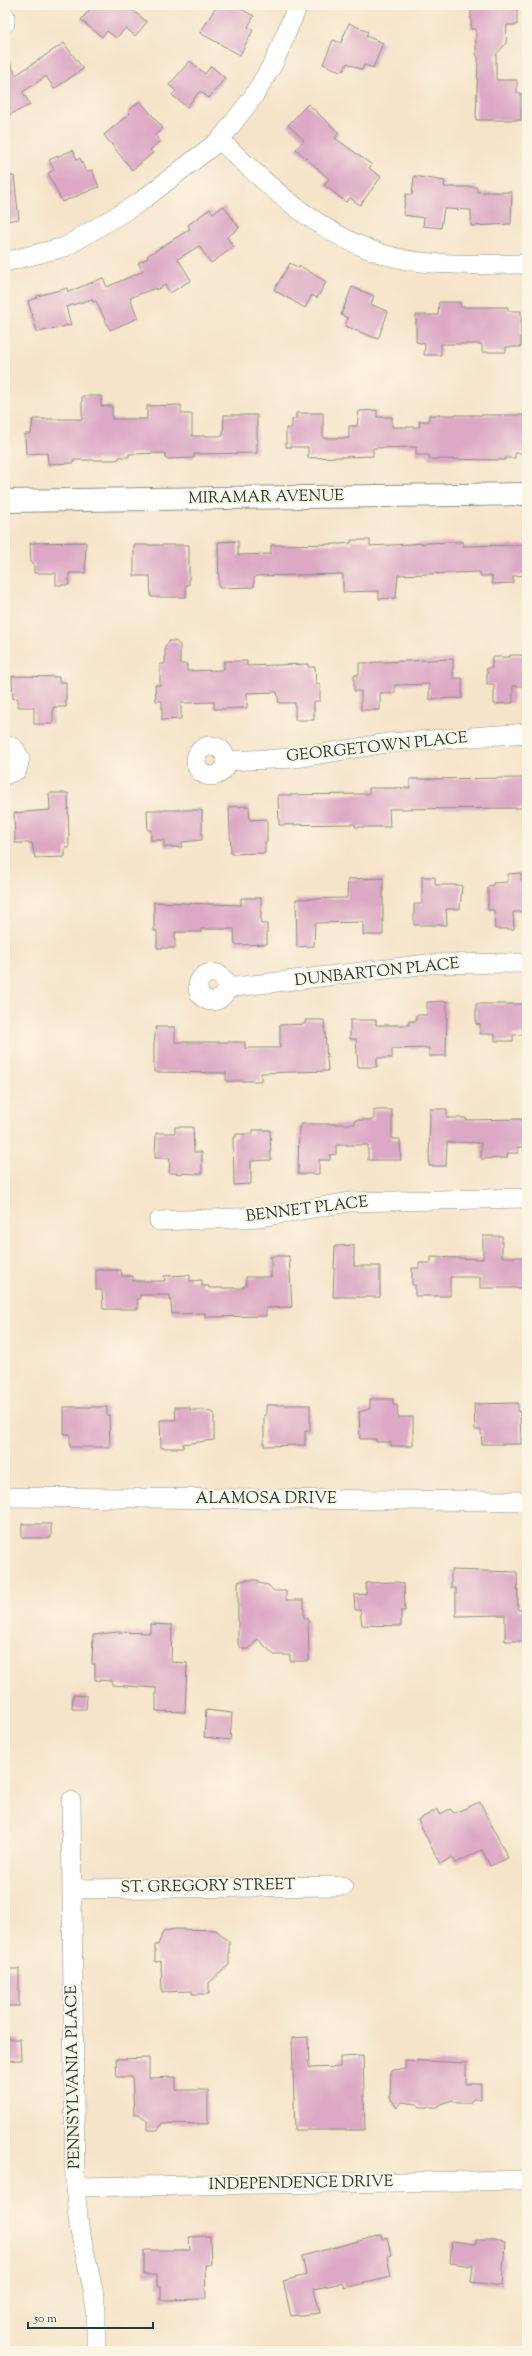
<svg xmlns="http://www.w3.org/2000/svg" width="532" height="2356" viewBox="0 0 532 2356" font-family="'Sorts Mill Goudy',serif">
<rect width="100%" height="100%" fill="#fcf5e5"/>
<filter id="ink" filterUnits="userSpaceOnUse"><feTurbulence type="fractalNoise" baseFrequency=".025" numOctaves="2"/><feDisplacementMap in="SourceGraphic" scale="8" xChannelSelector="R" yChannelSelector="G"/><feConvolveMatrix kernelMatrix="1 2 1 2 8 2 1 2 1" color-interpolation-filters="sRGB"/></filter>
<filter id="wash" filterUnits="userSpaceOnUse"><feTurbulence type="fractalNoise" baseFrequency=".012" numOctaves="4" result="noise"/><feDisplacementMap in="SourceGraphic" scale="16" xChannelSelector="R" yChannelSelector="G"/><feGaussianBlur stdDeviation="0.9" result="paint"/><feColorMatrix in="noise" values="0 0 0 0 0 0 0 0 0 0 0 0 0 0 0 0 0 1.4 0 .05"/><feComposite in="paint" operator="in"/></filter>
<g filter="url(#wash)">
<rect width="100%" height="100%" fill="#f6e4ca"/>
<g id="blocks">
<!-- building -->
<g fill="#dca8c5">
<polygon points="93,5 126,5 147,22 135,36 126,28 116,38 107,31 102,37 81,20"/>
<polygon points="217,5 233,5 254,16 248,27 253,30 240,55 200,33"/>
<polygon points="499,6 517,7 517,25 507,25 506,43 496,55 496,80 517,80 517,93 521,93 521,120 476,120 478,58 476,53 476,29 471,29 471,8 499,8"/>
<polygon points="349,23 368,32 366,36 383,43 373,68 364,65 362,70 347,63 344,70 340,71 323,64 333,40 341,43"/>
<polygon points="64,43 83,69 54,89 46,76 23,92 30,105 5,117 5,53 16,75"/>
<polygon points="190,61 205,74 211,66 225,78 209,98 200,91 187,107 172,95 176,91 169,85"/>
<polygon points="140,101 163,128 155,135 160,141 150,150 153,153 132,170 104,135 130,113 128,111"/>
<polygon points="308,104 339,133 335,138 372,165 369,168 381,177 360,205 350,198 346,202 324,185 329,179 296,149 304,140 288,125"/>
<polygon points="73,150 77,160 80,158 86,172 92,170 99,187 62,202 48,173 54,170 49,160"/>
<polygon points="14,176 19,219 5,221 5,177"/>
<polygon points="414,176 445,181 444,187 477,187 477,192 512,192 511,224 471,226 471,210 444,209 441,228 423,226 424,218 403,215 406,194 412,195"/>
<polygon points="224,206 239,228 227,237 234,247 211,263 199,246 178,259 191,280 170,293 165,285 156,290 155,288 130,298 138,318 110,330 96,301 93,302 92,299 66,307 71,325 37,332 28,301 37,298 37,296 60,290 67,288 68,292 103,278 107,287 143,271 138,263 148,258 147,256 190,229 188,225 210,209 213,213"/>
<polygon points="290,263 299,268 300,266 305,269 326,282 317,298 312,295 305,308 274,290"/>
<polygon points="352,287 374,296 371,304 388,312 378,339 345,326 348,318 341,315"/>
<polygon points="439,302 460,302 460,307 508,307 508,311 521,311 521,347 506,347 506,352 482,352 482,344 441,344 441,355 424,355 425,344 416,342 416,315 438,315"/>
<polygon points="82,396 101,396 101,406 112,406 112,419 147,419 147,406 181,405 181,414 192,414 192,436 223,436 224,415 257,415 257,453 194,454 194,458 166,459 165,453 129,454 129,457 119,457 119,459 115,460 73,460 74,463 48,464 47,453 26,454 25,434 31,434 33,419 82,419"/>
<polygon points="377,410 377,417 392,417 392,427 420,427 419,421 429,421 429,415 527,415 527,453 515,453 515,458 505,458 505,460 429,459 429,455 416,455 416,447 373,448 373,456 308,458 308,447 286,447 286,428 292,428 292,419 296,419 296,413 323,413 323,438 349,438 349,426 357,426 359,411"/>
<polygon points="351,540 370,540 370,546 449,542 463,542 463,546 527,545 527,575 513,576 513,583 492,584 492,576 480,576 480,572 398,575 396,598 379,599 379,591 343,592 343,574 256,576 254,578 254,587 219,588 218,542 238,541 238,555 271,554 271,545 340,544 351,543"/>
<polygon points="86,542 85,573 69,573 69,585 56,585 56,573 34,573 34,563 31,563 30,543"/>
<polygon points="134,545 189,545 189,585 186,585 186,597 151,597 150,576 134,576"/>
<polygon points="169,641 175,641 180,645 180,664 187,664 187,671 222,670 224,669 224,661 247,661 247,666 308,664 308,667 315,667 316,684 320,684 320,701 314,701 314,720 295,720 295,703 279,703 277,692 247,693 247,708 214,709 214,702 181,703 181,719 162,720 162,701 156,701 155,685 160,685 160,664 165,664 165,646"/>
<polygon points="510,655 527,655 527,686 513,686 513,703 494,704 494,684 487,684 487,668 492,668 492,657 510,657"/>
<polygon points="453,659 453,678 462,678 462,698 429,699 429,684 395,685 395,693 380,693 380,710 361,710 361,691 354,691 354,675 359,675 359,663"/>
<polygon points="12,676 59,677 59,682 66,682 66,707 53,707 53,724 34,724 34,707 18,707 18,698 13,699"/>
<polygon points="527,778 527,808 389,809 390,827 355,827 355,824 279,825 278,795 369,794 369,788 410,788 410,779"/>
<polygon points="49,793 68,793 69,848 65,848 65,857 35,858 32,843 15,843 14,813 50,810"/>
<polygon points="249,806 250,820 267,819 267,842 265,842 265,853 231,854 229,807"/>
<polygon points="147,810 202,810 202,840 182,842 182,847 164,847 164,840 151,840 151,830 148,830"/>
<polygon points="521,873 521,880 527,880 527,912 513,912 514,929 495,929 494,910 488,910 488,886 493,885 493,883 508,882 508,874"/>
<polygon points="422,877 435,877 435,885 459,885 462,886 460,909 446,909 447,925 414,925 414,904 422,904"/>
<polygon points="383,878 383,935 363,935 363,922 315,923 314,946 297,947 296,899 347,898 348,879"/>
<polygon points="241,898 261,898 261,924 267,924 267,944 235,945 234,929 201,929 201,932 175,932 175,948 157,948 157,931 154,931 154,902 241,905"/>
<polygon points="447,1001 446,1056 429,1056 429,1048 392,1049 392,1058 377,1058 377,1067 358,1067 356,1039 350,1039 350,1020 376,1020 376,1025 409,1025 409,1021 416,1021 416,1015 427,1015 427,1002"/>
<polygon points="476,1004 527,1004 527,1034 513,1035 513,1041 495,1041 495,1034 480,1034 480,1024 476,1024"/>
<polygon points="305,1020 324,1020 328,1071 261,1073 261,1081 226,1081 226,1073 154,1072 154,1044 156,1027 175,1027 175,1042 245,1042 245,1048 280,1048 280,1025 305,1024"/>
<polygon points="430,1109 447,1109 447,1118 466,1118 466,1120 522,1119 525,1147 518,1147 518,1153 508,1153 507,1158 481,1159 481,1143 447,1142 446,1166 429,1166"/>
<polygon points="374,1110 392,1110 392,1139 400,1139 401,1160 368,1160 368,1145 336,1145 336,1154 330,1155 330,1160 319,1160 319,1174 298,1174 299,1127 301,1127 301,1124 355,1124 355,1120 374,1120"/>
<polygon points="175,1127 193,1127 194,1152 202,1152 202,1174 169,1173 170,1158 155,1158 156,1133 175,1133"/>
<polygon points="253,1130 270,1130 271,1160 251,1161 251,1184 234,1185 233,1137 236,1137 236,1134 253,1134"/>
<polygon points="483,1236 502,1236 502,1257 527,1257 527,1288 480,1288 480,1277 450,1277 450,1296 415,1296 415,1285 412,1285 412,1268 419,1268 419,1263 431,1263 431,1257 483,1259"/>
<polygon points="354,1245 354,1266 380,1266 380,1297 333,1297 335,1246"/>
<polygon points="271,1256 289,1256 292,1307 266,1308 266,1316 205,1317 205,1313 172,1314 170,1295 140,1295 140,1299 137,1299 138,1309 103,1309 102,1290 96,1290 96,1270 121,1270 122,1276 133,1276 133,1281 165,1281 164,1276 190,1275 190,1281 202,1280 202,1286 209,1286 209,1288 243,1288 243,1286 246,1286 246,1277 271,1277"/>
<polygon points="370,1399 393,1399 393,1405 397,1405 398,1417 413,1417 413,1446 391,1446 391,1442 376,1442 376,1439 360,1439 359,1412 370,1409"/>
<polygon points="518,1403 518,1412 520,1412 521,1444 482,1444 481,1430 475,1430 474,1404"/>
<polygon points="266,1405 310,1405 310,1431 305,1431 305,1445 264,1446 264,1415 266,1415"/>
<polygon points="64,1407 107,1407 107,1415 109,1415 110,1447 70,1447 70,1434 64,1434"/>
<polygon points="175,1407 190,1407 190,1410 204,1410 214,1413 214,1440 183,1444 183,1448 161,1448 160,1420 176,1420"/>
<rect x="22" y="1524" width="29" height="14"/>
<polygon points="451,1570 517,1572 518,1610 524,1610 525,1641 505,1641 505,1615 456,1616 456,1588 451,1588"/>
<polygon points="245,1580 258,1580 258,1583 268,1585 274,1591 286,1591 286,1600 304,1600 304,1618 308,1618 309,1661 290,1661 290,1655 274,1655 258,1639 249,1649 242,1649 238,1644 238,1582"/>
<polygon points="398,1582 404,1584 405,1611 401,1611 401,1626 362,1625 360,1610 355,1610 354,1595 366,1594 366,1583"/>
<polygon points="150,1624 172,1625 171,1662 187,1663 185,1712 156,1711 156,1688 112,1685 112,1681 95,1680 95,1664 92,1664 93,1635 118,1632 150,1633"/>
<polygon points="73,1695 87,1696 86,1709 72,1709"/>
<polygon points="206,1710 232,1713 230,1740 204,1737"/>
<polygon points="480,1802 508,1858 490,1866 482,1850 456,1863 452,1857 440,1864 418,1820 438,1809 440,1814 450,1809 454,1813"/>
<polygon points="176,1929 216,1930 229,1942 229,1965 209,1983 209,1994 192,1994 192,1991 162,1992 161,1961 155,1962 155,1945 158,1945 163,1931"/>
<rect x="5" y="1969" width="14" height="37"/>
<polygon points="308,2037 309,2068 340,2067 340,2057 363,2056 365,2130 295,2130 292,2038"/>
<polygon points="5,2039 20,2039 21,2060 5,2061"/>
<polygon points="149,2058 149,2078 176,2077 176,2090 208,2090 208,2124 162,2123 158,2130 147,2130 147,2121 139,2114 134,2114 132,2077 117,2077 116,2059"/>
<polygon points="405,2060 466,2063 466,2084 481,2084 481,2099 473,2099 470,2103 456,2103 453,2100 440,2104 437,2107 420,2107 417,2104 402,2102 397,2108 390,2098 391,2073 393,2070 405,2069"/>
<polygon points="381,2235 382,2239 387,2237 391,2255 387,2256 391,2277 344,2288 342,2283 314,2289 320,2313 291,2316 283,2281 306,2275 302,2256"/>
<polygon points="210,2236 211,2265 205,2265 206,2299 161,2300 161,2287 157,2287 157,2275 144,2275 144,2250 190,2250 189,2237"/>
<polygon points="476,2240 494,2240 505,2242 502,2286 471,2282 473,2266 450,2263 452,2241 476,2244"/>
</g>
</g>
</g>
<g filter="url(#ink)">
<use href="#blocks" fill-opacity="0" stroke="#8a907f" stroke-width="1"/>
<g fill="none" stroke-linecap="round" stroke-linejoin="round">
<!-- minor casing -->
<g stroke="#8a907f" stroke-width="20">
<g id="minor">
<polyline points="5,16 5,23"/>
<path d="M220,140c58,55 118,113 201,122 35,4 71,2 106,2"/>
<polyline points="5,262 65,247 140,202 220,140 253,97 274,62 298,5"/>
<polyline points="5,745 14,748 20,758 17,770 5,775"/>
<circle cx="211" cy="761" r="15"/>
<polyline points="226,761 297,758 387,743 527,733"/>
<circle cx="212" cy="987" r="14"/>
<polyline points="227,988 428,964 527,963"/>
<polyline points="159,1221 261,1217 349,1202 527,1198"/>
<polyline points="5,1497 527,1501"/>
<polyline points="71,1801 75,2187 79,2227 93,2289 96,2311 96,2351"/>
<polyline points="73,1889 343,1886"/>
<polyline points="75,2187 527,2180"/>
</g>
</g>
<!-- tertiary casing -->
<g stroke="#8a907f" stroke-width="24">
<polyline id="tertiary" points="5,501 527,494"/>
</g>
<!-- minor -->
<use href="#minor" stroke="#fff" stroke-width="19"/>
<!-- tertiary -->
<use href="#tertiary" stroke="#fff" stroke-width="22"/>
</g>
</g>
<g text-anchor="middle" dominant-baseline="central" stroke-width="4" stroke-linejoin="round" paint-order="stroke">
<!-- street labels -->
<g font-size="16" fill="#1f3d34" stroke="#fcf5e5">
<text transform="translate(266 498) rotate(-1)">MIRAMAR AVENUE</text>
<text transform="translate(377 748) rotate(-6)">GEORGETOWN PLACE</text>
<text transform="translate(377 973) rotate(-6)">DUNBARTON PLACE</text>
<text transform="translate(307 1210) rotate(-7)">BENNET PLACE</text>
<text x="266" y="1499">ALAMOSA DRIVE</text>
<text transform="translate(208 1887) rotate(-1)">ST. GREGORY STREET</text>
<text transform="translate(74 2077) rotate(-91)">PENNSYLVANIA PLACE</text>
<text transform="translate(301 2184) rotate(-1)">INDEPENDENCE DRIVE</text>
</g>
</g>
<!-- margin -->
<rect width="532" height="2356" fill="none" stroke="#fcf5e5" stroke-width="20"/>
<!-- scale -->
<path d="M28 2322v6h125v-6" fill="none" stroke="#1f3d34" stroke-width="2"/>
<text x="34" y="2322" font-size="12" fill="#1f3d34" stroke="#fcf5e5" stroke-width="3" paint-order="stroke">50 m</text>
</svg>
